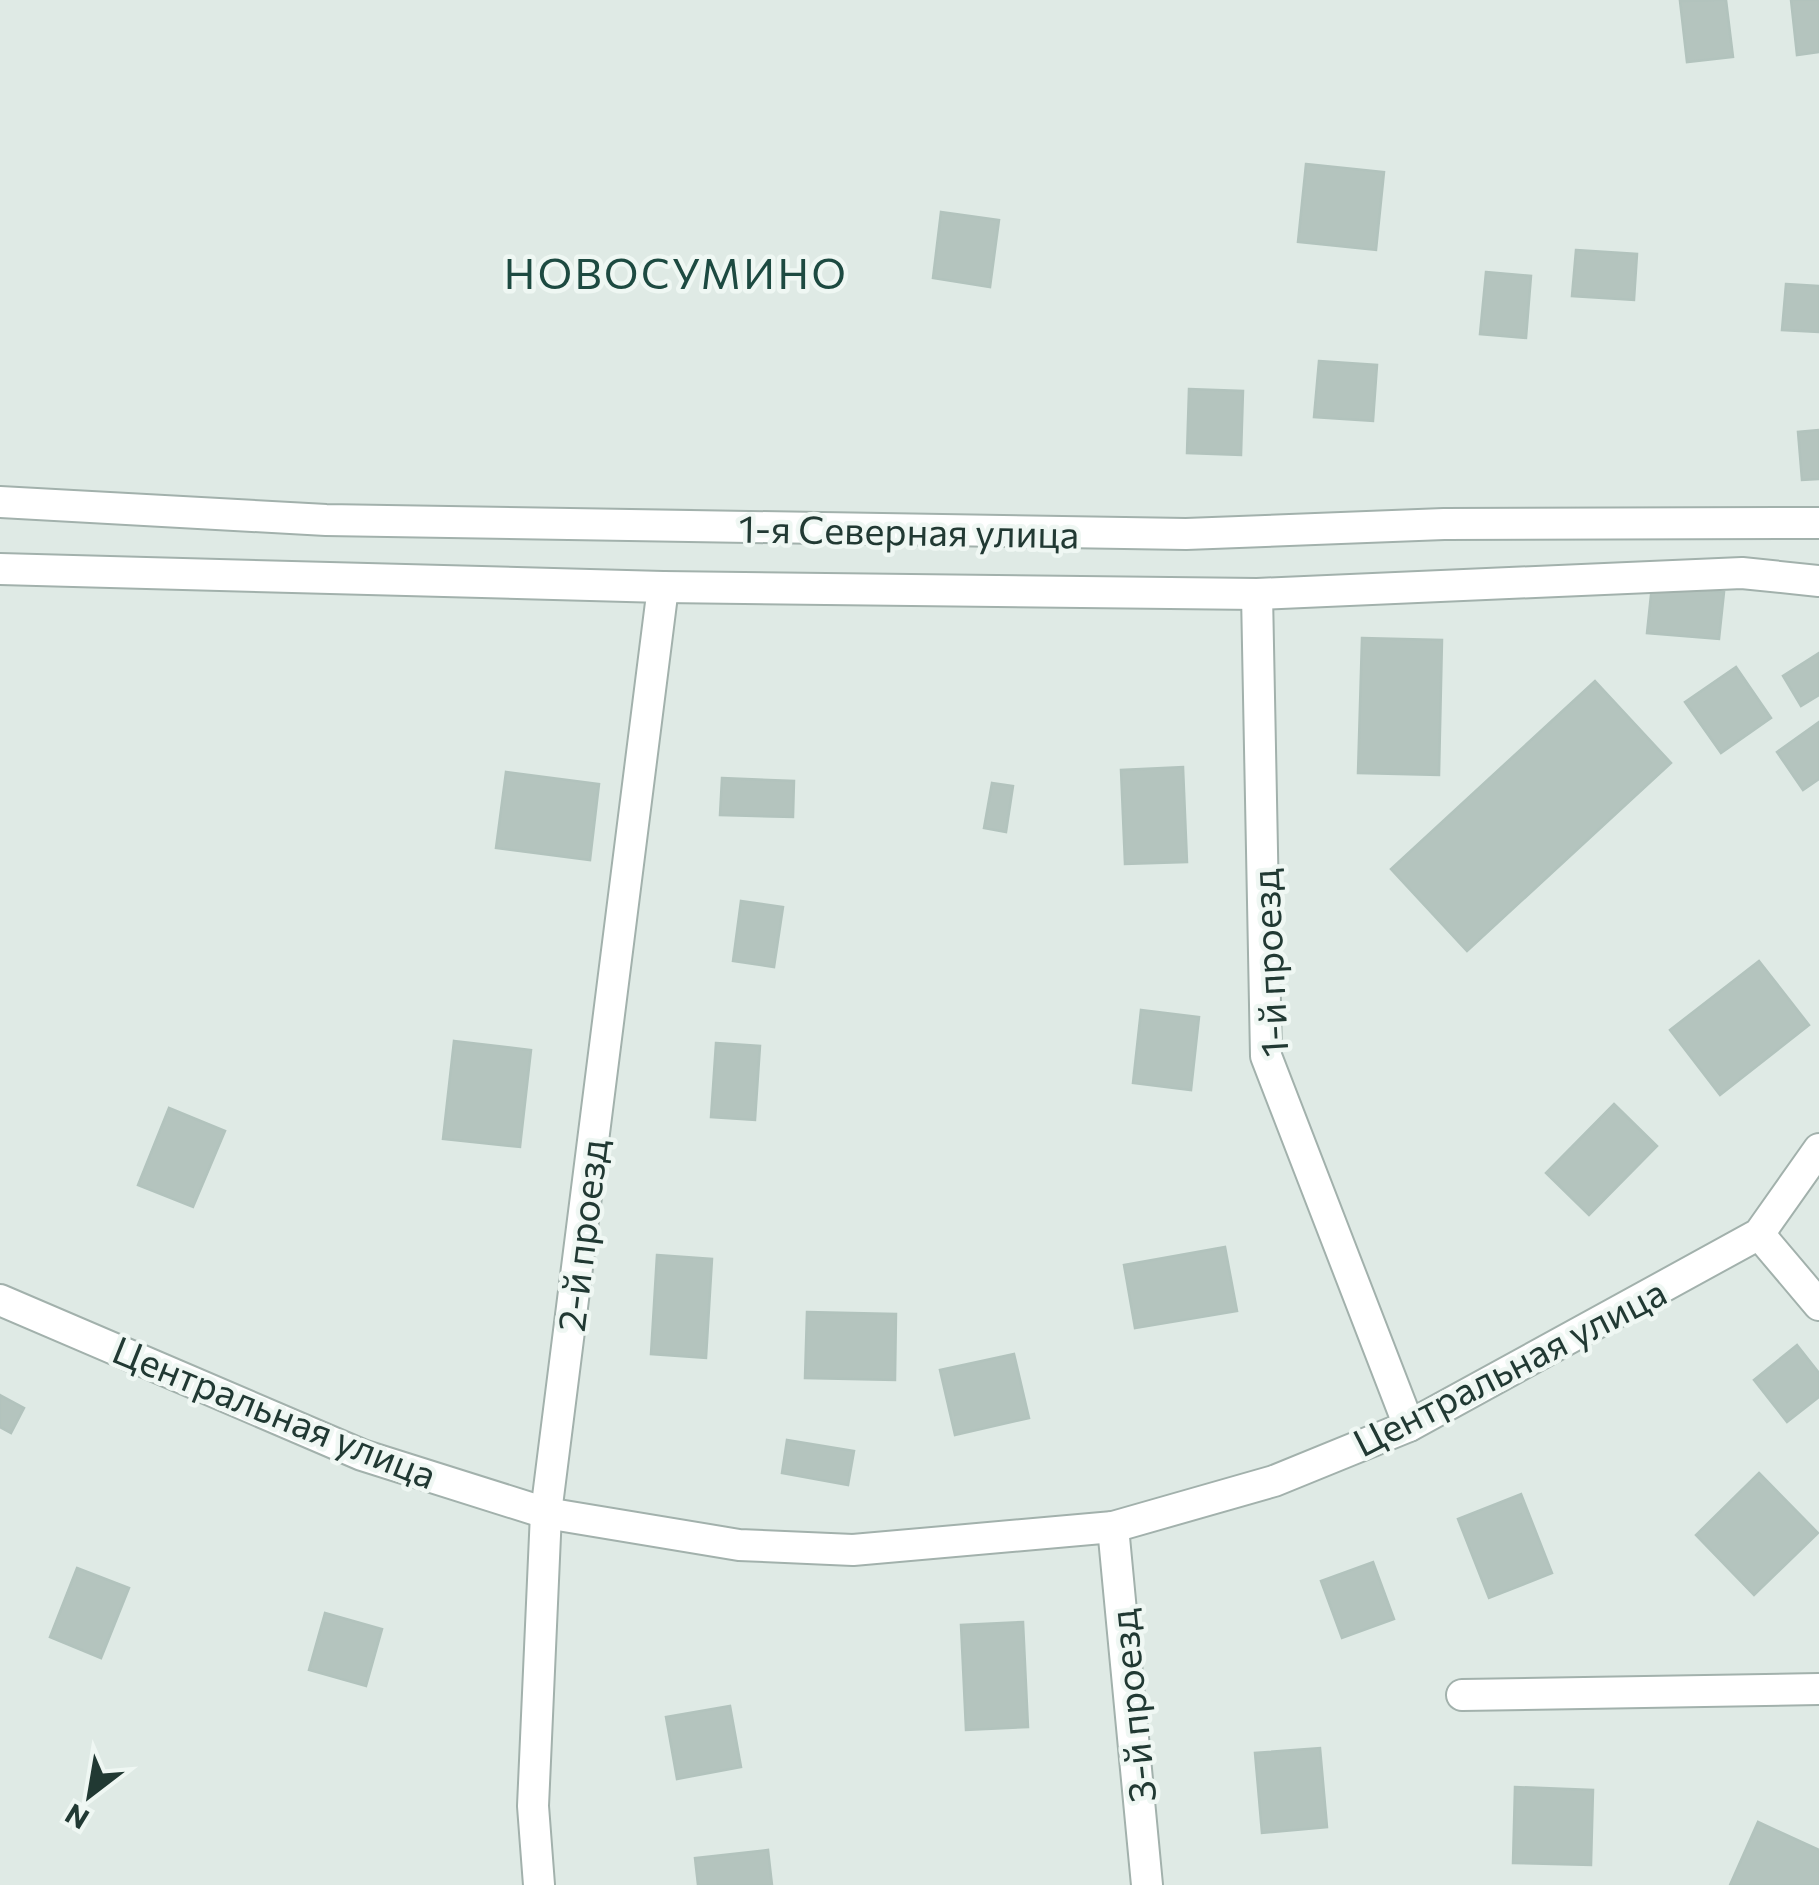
<svg xmlns="http://www.w3.org/2000/svg" width="1819" height="1885" viewBox="0 0 1819 1885" font-family="Commissioner,sans-serif">
<rect width="100%" height="100%" fill="#dfeae5"/>
<!-- building -->
<g fill="#b4c4be" stroke="#b2c3bd" stroke-width="2.5">
<polygon points="1726,0 1733,57 1687,62 1680,1"/>
<polygon points="1791,0 1819,0 1819,52 1797,55"/>
<polygon points="1306,164 1384,172 1376,250 1298,242"/>
<polygon points="941,212 999,220 990,287 933,278"/>
<polygon points="1576,250 1637,254 1634,300 1572,296"/>
<polygon points="1486,272 1531,276 1526,338 1480,334"/>
<polygon points="1786,284 1819,286 1819,332 1782,330"/>
<polygon points="1319,361 1377,365 1373,421 1314,417"/>
<polygon points="1189,389 1243,391 1241,455 1187,453"/>
<polygon points="1819,430 1819,479 1802,480 1798,432"/>
<polygon points="1652,585 1724,592 1719,639 1647,633"/>
<polygon points="1362,638 1442,640 1439,775 1358,773"/>
<polygon points="1819,653 1819,695 1801,706 1783,676"/>
<polygon points="1736,667 1771,718 1721,753 1685,702"/>
<polygon points="1595,681 1671,763 1467,951 1391,869"/>
<polygon points="1819,722 1819,779 1803,790 1777,752"/>
<polygon points="1183,767 1187,862 1125,864 1121,770"/>
<polygon points="506,772 599,784 590,860 496,848"/>
<polygon points="722,778 794,781 793,817 720,815"/>
<polygon points="992,783 1013,786 1006,832 984,828"/>
<polygon points="741,901 783,907 774,967 733,961"/>
<polygon points="1759,961 1809,1025 1720,1095 1670,1030"/>
<polygon points="1141,1010 1199,1017 1191,1090 1133,1083"/>
<polygon points="454,1041 531,1050 520,1147 443,1139"/>
<polygon points="716,1043 760,1046 755,1120 711,1117"/>
<polygon points="1614,1104 1657,1146 1589,1215 1546,1173"/>
<polygon points="169,1108 225,1131 193,1207 138,1185"/>
<polygon points="1225,1247 1237,1311 1135,1328 1124,1265"/>
<polygon points="657,1255 712,1259 706,1358 651,1354"/>
<polygon points="807,1312 896,1314 895,1380 805,1378"/>
<polygon points="1797,1345 1819,1373 1819,1397 1787,1422 1754,1380"/>
<polygon points="1014,1354 1029,1418 955,1435 940,1370"/>
<polygon points="0,1395 24,1408 11,1433 0,1427"/>
<polygon points="787,1440 854,1451 848,1485 782,1473"/>
<polygon points="1759,1473 1818,1533 1754,1595 1696,1535"/>
<polygon points="1521,1494 1552,1573 1489,1598 1458,1519"/>
<polygon points="1373,1562 1394,1619 1342,1638 1321,1581"/>
<polygon points="77,1568 129,1588 101,1658 50,1637"/>
<polygon points="325,1613 382,1629 366,1686 309,1670"/>
<polygon points="1023,1622 1028,1727 966,1730 961,1625"/>
<polygon points="730,1706 741,1767 677,1779 666,1717"/>
<polygon points="1320,1748 1327,1827 1262,1833 1255,1753"/>
<polygon points="1515,1787 1593,1790 1591,1865 1513,1863"/>
<polygon points="1758,1822 1819,1850 1819,1885 1730,1885"/>
<polygon points="768,1850 772,1885 698,1885 695,1858"/>
</g>
<g fill="none" stroke-linecap="round" stroke-linejoin="round">
<!-- minor casing -->
<g stroke="#a2b1ac" stroke-width="34">
<g id="minor">
<polyline points="0,502 326,520 1186,534 1444,524 1819,523"/>
<polyline points="0,569 663,587 1257,594 1742,573 1819,581"/>
<polyline points="1257,594 1266,1056 1409,1426"/>
<polyline points="1759,1234 1819,1305"/>
<polyline points="0,1300 362,1455 546,1513 739,1545 853,1550 1113,1527 1274,1481 1409,1426 1759,1234 1819,1149"/>
<polyline points="1113,1527 1147,1885"/>
<polyline points="1462,1695 1819,1689"/>
<polyline points="539,1885 533,1806 546,1513 663,587"/>
</g>
</g>
<!-- minor -->
<use href="#minor" stroke="#fff" stroke-width="30"/>
</g>
<g text-anchor="middle" dominant-baseline="central" stroke-width="9" stroke-linejoin="round" paint-order="stroke">
<!-- street labels -->
<g font-size="38" fill="#213933" stroke="#eff7f3">
<text transform="translate(909 530) rotate(1)">1-я Северная улица</text>
<text transform="translate(1268 963) rotate(-93)">1-й проезд</text>
<text transform="translate(581 1235) rotate(-83)">2-й проезд</text>
<text transform="translate(1509 1366) rotate(-27)">Центральная улица</text>
<text transform="translate(275 1411) rotate(22)">Центральная улица</text>
<text transform="translate(1131 1706) rotate(-96)">3-й проезд</text>
</g>
<!-- quarter labels -->
<g font-size="42" letter-spacing="2.5" fill="#1d4a41" stroke="#eff7f3">
<text x="676" y="272">НОВОСУМИНО</text>
</g>
</g>
<!-- north arrow -->
<g transform="translate(90 1795) rotate(211)" stroke="#eff7f3" stroke-width="8" paint-order="stroke">
<path d="M0-8L18 38L0 25L-18 38Z" fill="#213933"/>
<text y="-15" font-size="28" font-weight="bold" text-anchor="middle" fill="#213933">N</text>
</g>
</svg>
